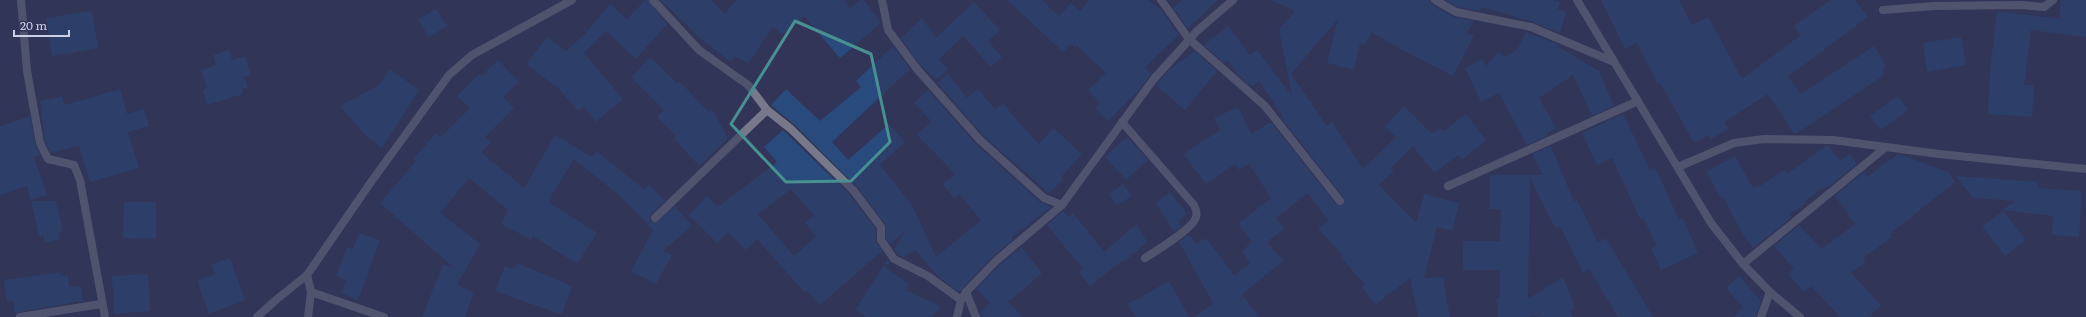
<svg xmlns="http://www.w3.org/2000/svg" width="2086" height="317" viewBox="0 0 2086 317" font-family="Literata,serif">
<rect width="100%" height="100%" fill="#323558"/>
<!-- building -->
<g fill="#294a7c" fill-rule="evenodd">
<polygon points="645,0 648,0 667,24 636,59 606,31 584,53 623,99 596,122 584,107 578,111 559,89 526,64 547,37 566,51 585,34 610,4 627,19"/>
<polygon points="660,0 711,0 725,14 736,0 844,0 850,8 860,0 864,0 881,23 840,58 804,16 781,35 773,26 748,64 735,56 731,62 701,39"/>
<polygon points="1007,0 1042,0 1059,16 1071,3 1080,11 1089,0 1148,0 1161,10 1179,35 1145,67 1151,74 1140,89 1108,121 1095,108 1100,103 1088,90 1106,73 1077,46 1075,48 1071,44 1063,52"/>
<polygon points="1182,0 1218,0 1188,28 1173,8"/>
<polygon points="1271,0 1430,0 1432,5 1453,17 1474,21 1467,33 1474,36 1453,76 1400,49 1372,32 1365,45 1360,43 1354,70 1327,63 1338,19 1291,74 1327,126 1332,122 1363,169 1396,137 1385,126 1404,106 1432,134 1440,128 1444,131 1466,114 1486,140 1462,160 1458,155 1434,173 1413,146 1391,168 1394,171 1379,185 1416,223 1424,194 1459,203 1452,231 1437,227 1424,278 1443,277 1450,317 1418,317 1410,278 1375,305 1362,287 1365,285 1340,256 1342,254 1318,229 1328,220 1308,193 1276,218 1285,228 1267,242 1283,261 1242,294 1259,317 1194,317 1213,303 1179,242 1189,234 1196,244 1206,238 1234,275 1250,264 1242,251 1252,242 1238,224 1271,198 1249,164 1239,170 1235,164 1206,184 1183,154 1220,130 1214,118 1238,107 1251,134 1271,122 1336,204 1341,206 1345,203 1344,198 1280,116 1282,115 1259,81 1251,87 1238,75 1230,63 1226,61 1224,63 1204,45 1228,26 1250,55 1257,50 1292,96 1279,29 1295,11"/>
<polygon points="1446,0 1552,0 1560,2 1558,9 1566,12 1560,33 1533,22 1482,7 1480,11 1458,7"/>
<polygon points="1601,0 1679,0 1692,25 1708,17 1742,79 1801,35 1794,26 1830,0 1855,0 1868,17 1788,77 1801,94 1874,46 1886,66 1882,69 1884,73 1883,76 1796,134 1794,134 1768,94 1724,122 1728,129 1711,139 1708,135 1694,143 1660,83 1658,84 1637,43 1625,49"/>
<polygon points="2061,0 2086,0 2086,37 2031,30 2024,85 2034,85 2032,117 1988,114 1990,71 1997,11 2059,19"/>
<polygon points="974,2 1000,30 988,41 1002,57 991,67 963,36 939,59 948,69 936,80 918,62 901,38 922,18 936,38"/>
<polygon points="436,9 447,26 429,37 418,20"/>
<polygon points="92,11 98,48 52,56 46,18"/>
<polygon points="1526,32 1557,44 1557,46 1599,71 1614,106 1592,116 1573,75 1539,98 1556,128 1547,134 1547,136 1527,145 1499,93 1481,102 1465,68 1482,59 1486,66 1498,52 1504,57 1517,50"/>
<polygon points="1961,37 1966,65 1927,72 1923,43"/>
<polygon points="893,46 910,69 832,142 848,160 889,124 905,142 880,165 912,205 936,257 981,220 959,194 954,198 942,184 955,174 917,135 931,121 914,103 928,90 976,144 1040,202 1051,207 1012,237 1014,239 992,257 959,292 939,277 916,251 903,257 898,255 894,249 906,230 890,244 886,238 885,224 857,187 795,125 771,105 786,89 820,121 861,87 856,81"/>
<polygon points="229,50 232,60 245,56 251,75 244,77 248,87 242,89 243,94 207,105 203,90 207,88 201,70 216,65 213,55"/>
<polygon points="1195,51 1217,71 1185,110 1156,85 1170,69"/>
<polygon points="650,57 677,83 679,81 709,112 712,109 727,136 727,140 699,166 674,138 676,136 657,117 664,110 631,77"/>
<polygon points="498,60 519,82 503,97 514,108 485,137 491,142 481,152 524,188 555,135 592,157 596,151 644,189 649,184 665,201 651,214 650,219 651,222 658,222 675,206 692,226 663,251 672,255 656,284 631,271 653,230 620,196 574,159 550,198 552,199 550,203 597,233 577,264 533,236 532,240 501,224 508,210 469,178 440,213 480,244 457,285 474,292 465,317 422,317 443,264 454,268 380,203 416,161 413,159 436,133 441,137 470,108 457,96 479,74 481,76"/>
<polygon points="390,69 419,90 382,148 364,134 340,106 379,85"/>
<polygon points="948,74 967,98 978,89 995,109 1003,103 1020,124 1039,144 1053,128 1082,154 1061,177 1063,180 1049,193 1050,194 984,136 937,83"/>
<polygon points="120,89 127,114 144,109 149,126 128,132 139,168 90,182 79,146 51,153 45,141 40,101 62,96 65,105"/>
<polygon points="1898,96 1908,110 1880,130 1870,116"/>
<polygon points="1623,114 1650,170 1655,167 1679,220 1683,218 1698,253 1661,270 1651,248 1656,246 1643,217 1640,219 1612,158 1597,165 1582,133"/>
<polygon points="30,116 35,144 40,155 34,157 47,195 30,200 27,186 0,195 0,126"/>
<path d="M783,130l66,64 27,35v11l6,11 -62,54 -14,-15 -2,2 -47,-53 -11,11 -18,-18 -11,11 -28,-28 18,-19 11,11 59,-45 -13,-15zM791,189l23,26 -9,8 11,13 -22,20 -36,-42z"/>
<polygon points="1127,137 1148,160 1126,180 1105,157"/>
<polygon points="1828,145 1840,161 1850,154 1857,164 1828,187 1827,186 1804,201 1806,203 1789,214 1792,217 1753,248 1744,236 1724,199 1722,200 1706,172 1735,156 1753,188 1760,186 1784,170 1787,174"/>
<polygon points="1551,146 1574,202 1577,200 1598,243 1606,238 1653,317 1618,317 1589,269 1583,273 1560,226 1555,228 1530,178 1528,299 1563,277 1575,308 1570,310 1573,317 1538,317 1537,315 1528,317 1498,317 1496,299 1500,298 1500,270 1463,270 1463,241 1500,241 1501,209 1490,209 1490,175 1543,175 1532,154"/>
<polygon points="1898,154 1948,172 1955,182 1890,234 1892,237 1863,258 1866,262 1851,273 1881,305 1869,317 1840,317 1811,286 1804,292 1788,274 1794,269 1774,246 1799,225 1822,249 1855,224 1835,196 1864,172 1867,177"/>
<polygon points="1956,176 2038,182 2037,188 2082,191 2079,237 2052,235 2053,216 2003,210 2015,201 1973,198"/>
<polygon points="1123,184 1132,196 1117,205 1109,194"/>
<polygon points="1170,192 1187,214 1178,221 1182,226 1174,232 1156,203"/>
<polygon points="31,201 56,201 63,231 58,232 60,239 45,243 43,235 39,236"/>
<polygon points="124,202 156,202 156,239 123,238"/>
<polygon points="1063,211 1068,217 1073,213 1104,252 1137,224 1147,242 1124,262 1123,260 1090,286 1079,272 1083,269 1047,225"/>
<polygon points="2003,211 2026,240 2005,256 1982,226"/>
<polygon points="359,233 380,240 358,300 341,293 346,280 336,276 347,247 353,249"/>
<polygon points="1021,247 1042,273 1008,302 1023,317 981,317 980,313 990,302 976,289 1000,265"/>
<polygon points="230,258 245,300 209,314 197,281 215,274 211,265"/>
<polygon points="888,259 890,263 883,266 909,284 907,291 942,307 930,317 866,317 855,310"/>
<polygon points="517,263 572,286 562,315 495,291 505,266 514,269"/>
<polygon points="60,272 61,276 68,275 69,287 81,286 83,301 19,312 15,314 13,300 7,302 4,280"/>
<polygon points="148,274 150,311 114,314 112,276"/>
<polygon points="1739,276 1761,301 1756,317 1734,317 1743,307 1726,288"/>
<polygon points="1169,281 1189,317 1136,317 1128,304"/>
</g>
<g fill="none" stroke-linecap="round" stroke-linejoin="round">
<!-- minor -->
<g stroke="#77798b" stroke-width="8">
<polyline points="21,0 27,71 40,143 48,159 74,165 80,180 105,317"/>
<polyline points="653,0 699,50 748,85 767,110 791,129 853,190 881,227 881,240 894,259 928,276 961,300"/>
<polyline points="882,0 888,30 917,69 980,140 1044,198 1062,205"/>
<polyline points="1161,0 1189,39 1265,106 1340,201"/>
<polyline points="1435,0 1456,12 1531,27 1614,62"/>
<polyline points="1883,10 1935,6 2021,5 2044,7 2053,0"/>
<path d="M1122,122l72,83c2,4 3,9 2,12 -2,11 -40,34 -51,41"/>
<polyline points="1678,167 1734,143 1764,139 1833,140 1939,154 2086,169"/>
<polyline points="1448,186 1638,101"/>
<polyline points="655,218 767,110"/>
<polyline points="1743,264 1886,147"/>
<polyline points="307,275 311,292 308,317"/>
<polyline points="311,292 384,317"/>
<polyline points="966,292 976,317"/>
<polyline points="20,317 101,304"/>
<polyline points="257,317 277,299 307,275 371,182 449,75 472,55 572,0"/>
<polyline points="957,317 961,300 966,292 996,261 1062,205 1153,80 1197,31 1233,0"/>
<polyline points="1761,317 1770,292"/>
</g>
<!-- tertiary -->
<polyline stroke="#77798b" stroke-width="8" points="1577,0 1711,223 1743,264 1770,292 1800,317"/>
</g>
<!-- marked area -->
<path d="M0 0H2086V317H0ZM795,21l76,33 19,88 -39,39 -65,1 -55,-58z" fill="#323558" fill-opacity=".55" fill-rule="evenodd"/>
<path fill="none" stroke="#489192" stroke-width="3" stroke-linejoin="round" d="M795,21l76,33 19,88 -39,39 -65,1 -55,-58z"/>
<!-- scale -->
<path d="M14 30v6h55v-6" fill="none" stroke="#ccd0e6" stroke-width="2"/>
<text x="20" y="30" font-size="12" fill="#ccd0e6" stroke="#323558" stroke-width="3" paint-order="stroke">20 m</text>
</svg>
